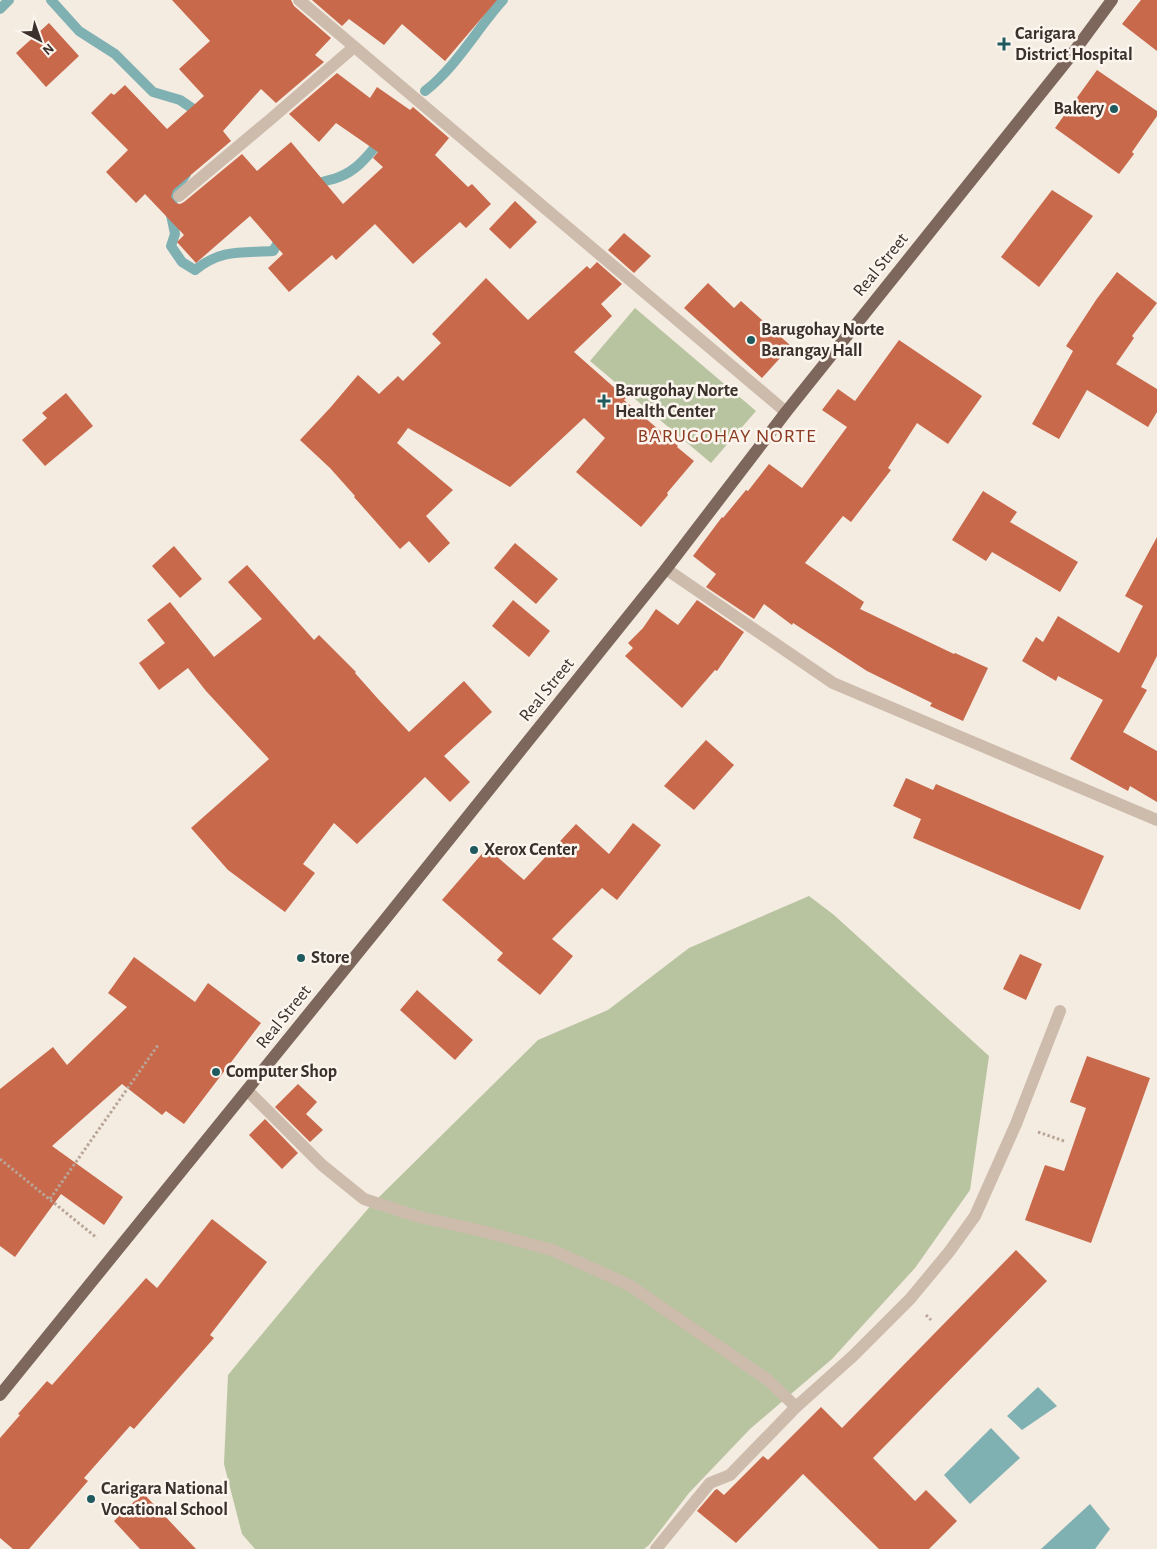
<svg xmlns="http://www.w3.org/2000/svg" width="1157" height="1549" viewBox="0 0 1157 1549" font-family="'Alegreya Sans',sans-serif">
<rect width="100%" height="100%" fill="#f4ebe1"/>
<!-- green -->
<g fill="#b8c4a0">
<polygon points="635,308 756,411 711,463 590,361"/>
<polygon points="809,896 834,915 989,1056 970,1190 915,1268 832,1359 750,1429 689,1493 649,1545 644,1549 255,1549 242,1534 224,1464 228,1375 317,1268 373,1203 538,1040 608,1010 689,948"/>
</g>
<!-- water -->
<g fill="#7fb0b2">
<polygon points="1038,1387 1057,1406 1022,1430 1007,1416"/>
<polygon points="991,1428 1020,1458 970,1504 944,1475"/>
<polygon points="1090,1504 1110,1529 1095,1549 1041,1549"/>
</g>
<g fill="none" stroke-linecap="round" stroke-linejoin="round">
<!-- stream -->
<g stroke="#7fb0b2" stroke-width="10">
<polyline points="51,0 79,31 115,54 153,92 180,100 202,115"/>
<polyline points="0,9 9,0"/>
<path d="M425,91c32,-25 51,-61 78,-91"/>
<path d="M186,174l-10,15 -6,21 5,24 -4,12 11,16 13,8c26,-21 46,-17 78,-19l10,-16"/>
<path d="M314,187c11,-9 14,-5 25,-10 19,-7 30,-23 42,-37"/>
</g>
</g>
<!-- building -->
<g fill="#c8694b">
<polygon points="172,0 291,0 294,6 331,38 315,55 324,62 276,103 261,89 223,131 231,141 173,190 171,197 176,203 180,204 184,202 242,154 257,171 291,142 343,204 383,167 373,158 378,152 336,123 319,142 289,114 337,73 370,98 377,87 410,110 413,107 449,138 435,155 468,187 472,184 491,204 466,228 460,222 413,264 375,224 336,260 332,255 289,292 268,268 283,254 250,216 196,263 177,242 184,235 145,194 136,203 106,172 128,150 91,113 111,93 114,95 125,85 167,129 204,96 179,69 210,41"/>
<polygon points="312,0 497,0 445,61 402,24 384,45 349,19 342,26"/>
<polygon points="1141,0 1157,0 1157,51 1122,24"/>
<polygon points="49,23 79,56 46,87 16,53"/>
<polygon points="1097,70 1157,111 1157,116 1132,152 1134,154 1119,174 1055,128"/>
<polygon points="1052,190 1093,216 1039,287 1001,257"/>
<polygon points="515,201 537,222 510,249 489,229"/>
<polygon points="624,233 651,256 634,273 608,250"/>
<polygon points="597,262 622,284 601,304 612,316 574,352 626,398 624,400 678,446 677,447 694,461 667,493 668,495 641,527 576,472 605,438 584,418 510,487 408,428 397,443 453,490 426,516 450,543 429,563 409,541 400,549 354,497 355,496 330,468 300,440 330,408 358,375 379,394 398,376 403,381 441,343 432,334 486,278 528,320 587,266 590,269"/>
<polygon points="1117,272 1157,303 1132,336 1134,338 1116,364 1157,389 1157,412 1148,427 1087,390 1059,439 1032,424 1073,351 1066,346 1096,300"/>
<polygon points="708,283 734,308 741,301 791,346 762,378 684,308"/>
<polygon points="899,340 982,396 948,444 917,423 888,468 891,470 851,522 843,516 805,563 864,602 860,609 954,654 955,653 988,668 963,721 930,706 932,703 867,671 793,623 792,625 764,604 754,619 706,587 716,574 693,556 722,517 723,518 746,490 748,491 769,464 802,488 847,427 822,410 838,389 855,401"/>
<polygon points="66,393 93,426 45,466 22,440 47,418 42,413"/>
<polygon points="983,491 1017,512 1010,522 1078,562 1060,592 992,552 986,561 952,540"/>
<polygon points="1157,537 1157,656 1141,687 1147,690 1123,732 1157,751 1157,802 1130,786 1128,791 1070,759 1103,700 1058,676 1056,681 1022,661 1036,637 1043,642 1058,616 1119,653 1143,606 1125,596"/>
<polygon points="515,543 558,579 536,604 494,568"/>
<polygon points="174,546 202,579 180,598 152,566"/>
<polygon points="247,565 314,640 319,635 356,672 355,673 379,700 409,732 464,681 492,712 444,756 470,782 450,802 425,777 357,844 334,823 303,864 315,873 285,912 228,870 191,828 269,759 206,691 188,668 159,690 139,663 165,643 147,620 170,602 214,657 262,619 228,582"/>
<polygon points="513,600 550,631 529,657 492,626"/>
<polygon points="697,600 744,632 717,671 715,670 682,708 625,656 633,648 628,643 643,628 656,609 678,625"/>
<polygon points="706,740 734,765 694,810 664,786"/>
<polygon points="906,778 933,790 936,784 1104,856 1080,910 913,838 921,819 893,806"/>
<polygon points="633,823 661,845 617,900 602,888 552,939 573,956 540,995 497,960 503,953 442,900 487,848 524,880 576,824 609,854"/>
<polygon points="1020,954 1042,964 1026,1000 1003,989"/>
<polygon points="134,957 195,1002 208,983 261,1023 184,1124 166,1111 162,1115 122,1084 52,1146 123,1197 104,1225 61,1194 15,1257 0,1246 0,1089 53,1047 67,1065 127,1007 108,993"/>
<polygon points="417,990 473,1040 455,1060 400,1010"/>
<polygon points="1087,1056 1150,1078 1091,1243 1025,1220 1045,1165 1064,1171 1086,1108 1070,1102"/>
<polygon points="298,1084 317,1102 306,1114 323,1130 310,1142 275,1107"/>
<polygon points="265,1119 298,1153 282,1169 249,1135"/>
<polygon points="212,1219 267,1262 210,1335 214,1338 134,1429 130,1426 84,1478 88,1481 29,1549 13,1549 0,1538 0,1438 20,1415 18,1414 47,1381 52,1385 146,1278 157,1288"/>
<polygon points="1016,1250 1047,1281 873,1458 915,1501 926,1490 957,1521 929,1549 879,1549 803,1474 736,1543 697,1511 715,1490 717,1489 724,1495 763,1456 768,1460 821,1407 842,1428"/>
<polygon points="143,1493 196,1549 140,1549 114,1521"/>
</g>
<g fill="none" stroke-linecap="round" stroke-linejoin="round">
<!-- path -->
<g stroke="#b9a596" stroke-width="3" stroke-dasharray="2.5 2.5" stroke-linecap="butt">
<polyline points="1038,1132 1064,1141"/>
<polyline points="0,1159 97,1238"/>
<polyline points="50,1199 158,1045"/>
<polyline points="926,1315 931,1320"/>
</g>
<!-- lane -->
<g stroke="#cdbbac" stroke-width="12">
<polyline points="247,1090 322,1165 364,1199 419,1217 478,1230 552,1250 629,1285 768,1380 796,1407 853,1356 910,1299 949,1252 975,1216 1016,1124 1060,1011"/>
<polyline points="656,1549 710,1483 730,1475 796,1407"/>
</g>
<!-- street -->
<g stroke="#cdbbac" stroke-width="12">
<polyline points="299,0 786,412"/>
<polyline points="179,196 272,118 354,47"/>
<polyline points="666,569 833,683 1157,820"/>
</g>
<!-- primary -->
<polyline stroke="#7d675c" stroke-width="12" points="0,1395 383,922 666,569 786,412 1070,57 1112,0"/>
</g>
<!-- markers -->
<g fill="#1f5a5e" stroke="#fbf5ee" stroke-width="2">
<path d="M1001.5 36.5h5v5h5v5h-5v5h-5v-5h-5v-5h5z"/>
<circle cx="1114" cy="109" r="5"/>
<circle cx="751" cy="340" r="5"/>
<path d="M601.5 393.5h5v5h5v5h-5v5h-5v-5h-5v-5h5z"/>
<circle cx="474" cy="850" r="5"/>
<circle cx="301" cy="958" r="5"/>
<circle cx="216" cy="1072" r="5"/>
<circle cx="91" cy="1499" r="5"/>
</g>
<g text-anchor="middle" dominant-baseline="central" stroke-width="5" stroke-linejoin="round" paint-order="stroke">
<!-- poi labels -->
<g font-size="18" font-weight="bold" fill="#3b302b" stroke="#fbf5ee" text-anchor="start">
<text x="1015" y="34">Carigara<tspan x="1015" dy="21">District Hospital</tspan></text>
<text x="1104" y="109" text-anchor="end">Bakery</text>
<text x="761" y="330">Barugohay Norte<tspan x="761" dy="21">Barangay Hall</tspan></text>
<text x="615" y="391">Barugohay Norte<tspan x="615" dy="21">Health Center</tspan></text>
<text x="484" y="850">Xerox Center</text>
<text x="311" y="958">Store</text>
<text x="226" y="1072">Computer Shop</text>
<text x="101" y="1489">Carigara National<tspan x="101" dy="21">Vocational School</tspan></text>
</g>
<!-- street labels -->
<g font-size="18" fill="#3b302b" stroke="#fbf5ee">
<text transform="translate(881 265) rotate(-51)">Real Street</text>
<text transform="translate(547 690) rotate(-51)">Real Street</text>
<text transform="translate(284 1017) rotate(-51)">Real Street</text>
</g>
<!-- quarter labels -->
<g font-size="20" letter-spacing="1" fill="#8c3b22" stroke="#fbf5ee">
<text x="727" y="436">BARUGOHAY NORTE</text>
</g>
</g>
<!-- north arrow -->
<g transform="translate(40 40) rotate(139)" stroke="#fbf5ee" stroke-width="4" paint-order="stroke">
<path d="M0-4L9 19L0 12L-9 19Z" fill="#3b302b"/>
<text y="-8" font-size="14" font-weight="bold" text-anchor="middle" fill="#3b302b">N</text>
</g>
</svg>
